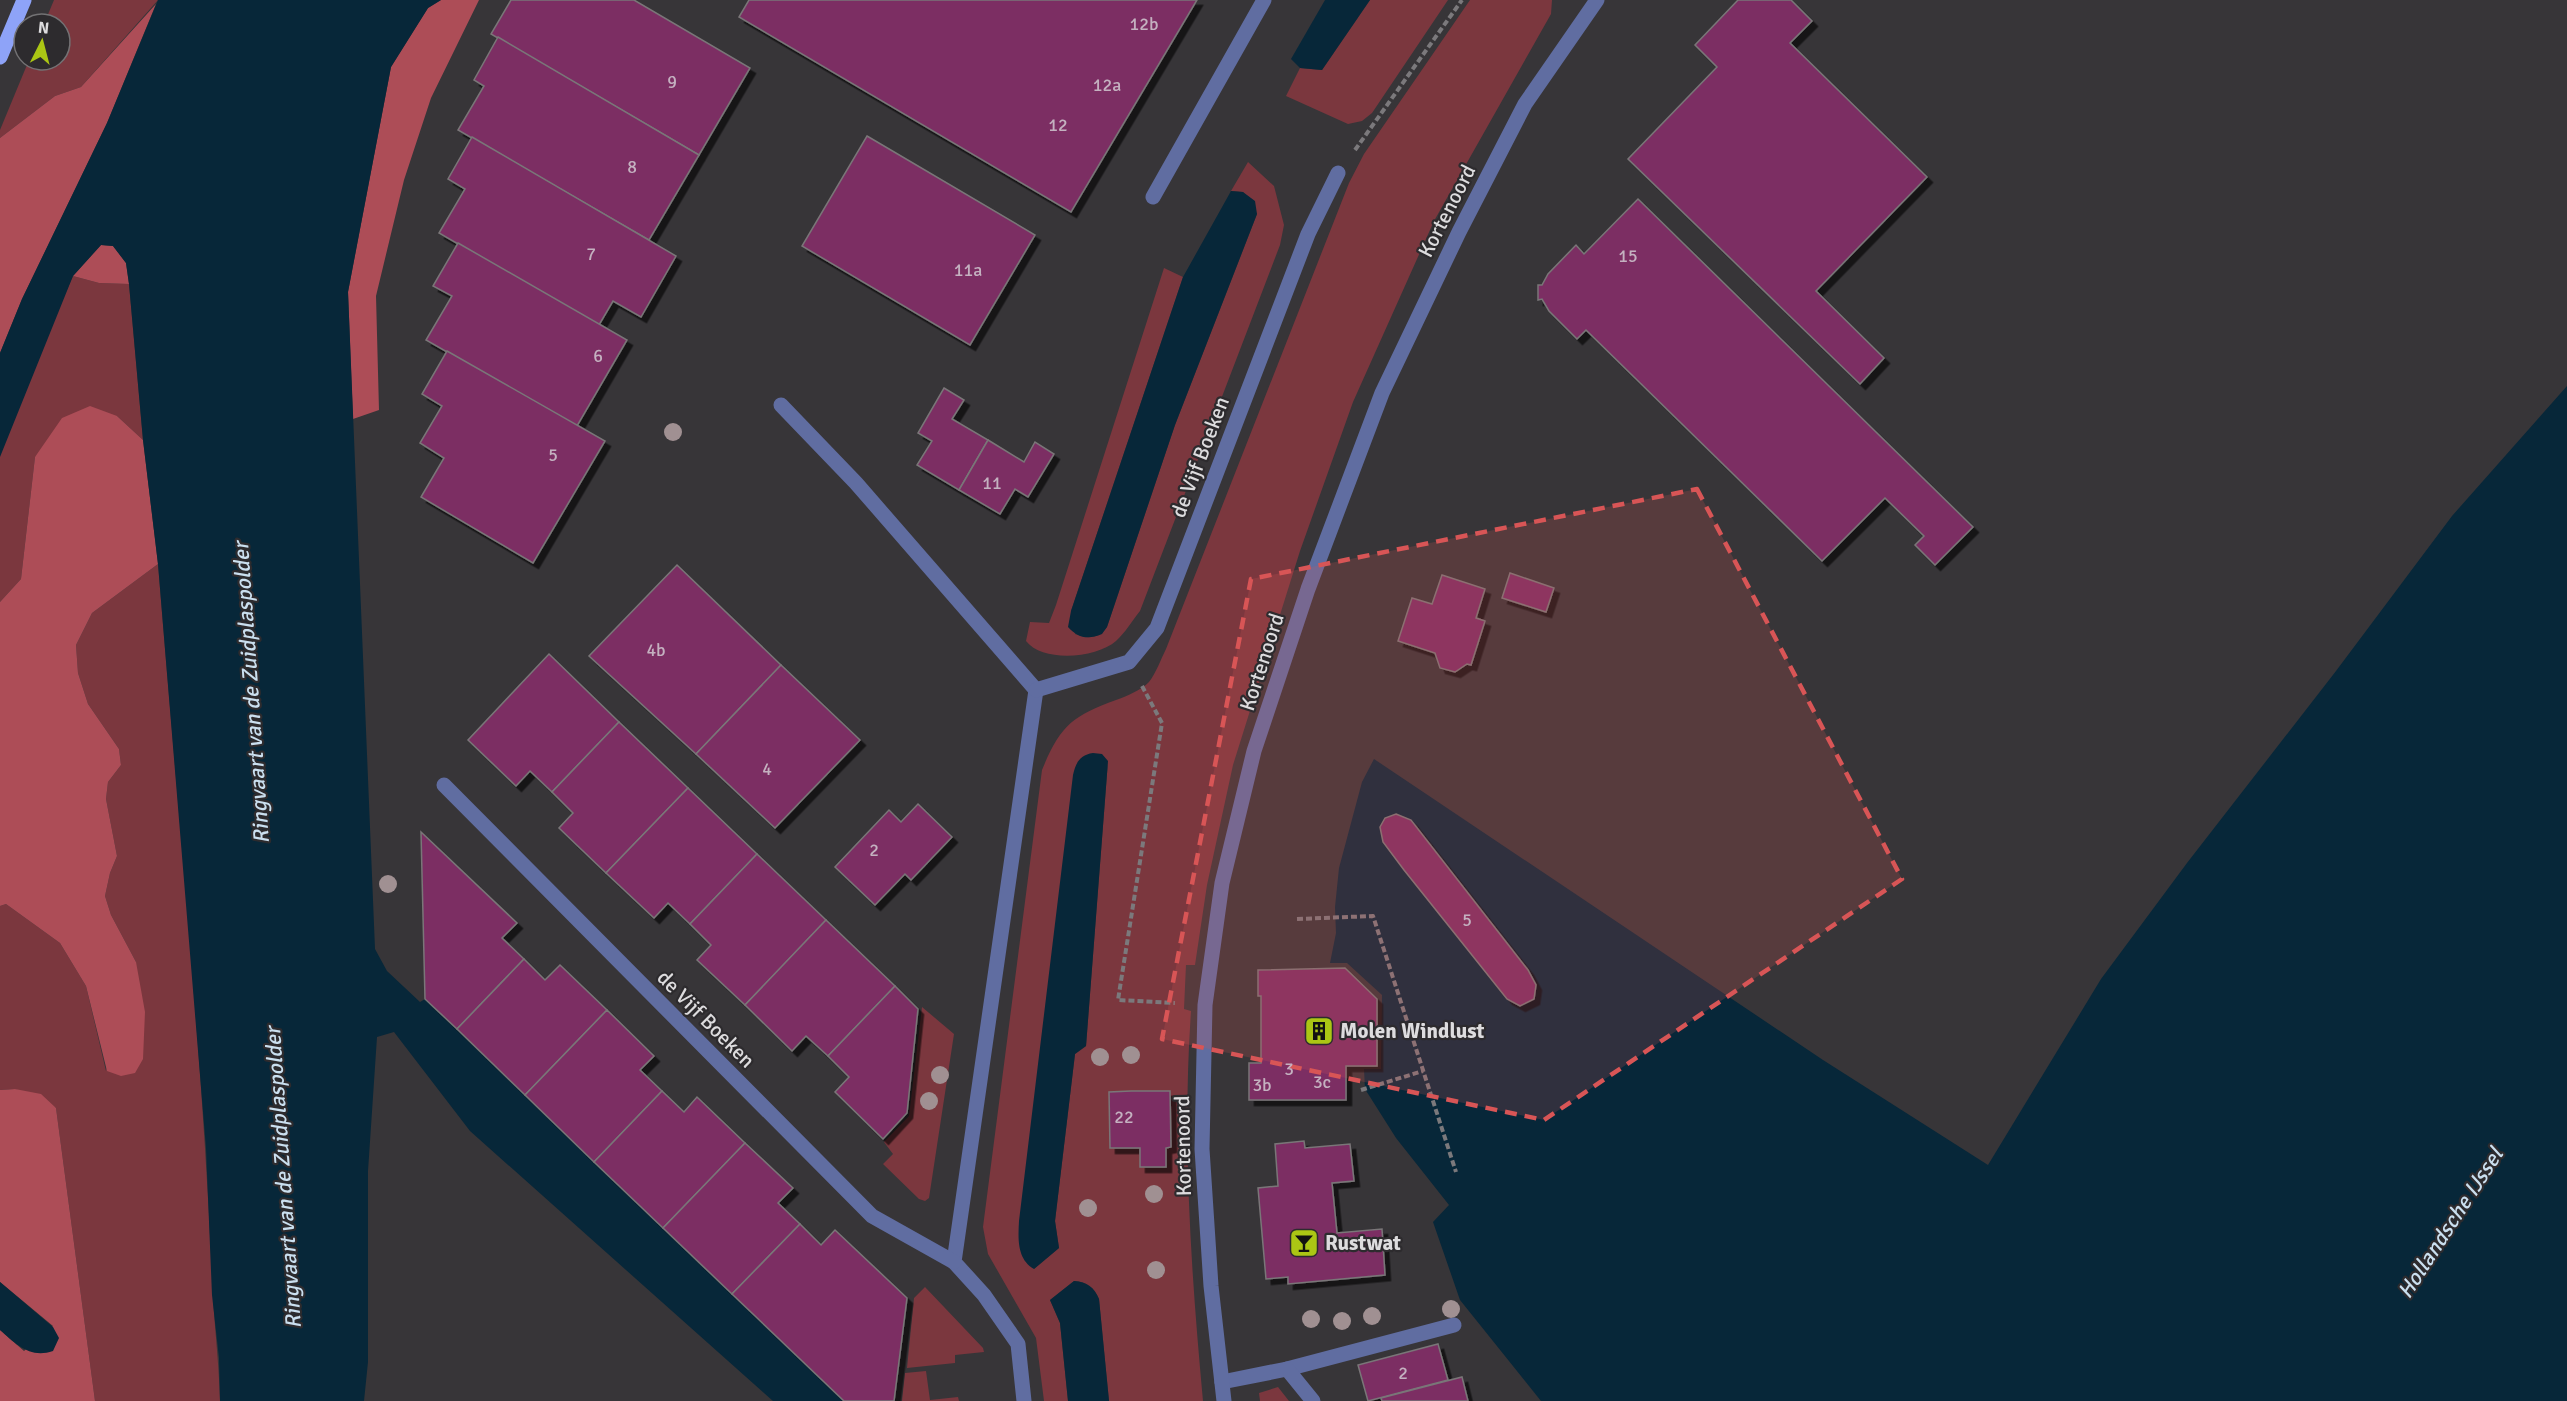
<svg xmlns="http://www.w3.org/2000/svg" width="2567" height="1401" viewBox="0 0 2567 1401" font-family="Signika,sans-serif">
<defs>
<filter id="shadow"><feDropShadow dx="5.5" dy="5.5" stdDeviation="0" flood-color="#0009"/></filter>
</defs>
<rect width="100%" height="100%" fill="#373538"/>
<!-- green -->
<g fill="#7b373e" fill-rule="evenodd">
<polygon points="54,0 158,0 81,87 55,96 0,138 0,130 29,60 60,60 60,24 44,24"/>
<polygon points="1370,0 1448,0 1372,113 1362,121 1348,124 1286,96 1300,68 1322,70"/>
<path d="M1470,0h82l-1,14 -117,207 -81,181 -53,149 -67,214 -26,120 -12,80h-9l-2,44 7,2c-9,130 0,260 12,390h-94l-10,-102c-5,-12 -12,-17 -25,-18l-24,19 10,23 8,78h-24l-8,-63 -48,-84 -5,-27 59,-457c18,-44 30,-54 74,-70 11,-4 25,-10 33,-18 7,-9 12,-23 17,-33l183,-466 15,-29zM1108,761l-22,285 -11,8 -20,167 4,27 -25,21z"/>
<path d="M1248,162l26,24 10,39 -4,20 -140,366c-8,10 -15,22 -24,30 -19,17 -73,22 -90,0l4,-19 19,1 7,-18 108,-337 19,9 -112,334 4,23c13,5 23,5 32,-7l68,-202 82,-211 -14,-22 -12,-1z"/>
<polygon points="73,276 99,283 129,284 143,440 117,416 35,457 21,579 0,602 0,442"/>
<path d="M158,564c19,237 43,473 54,710 1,43 7,84 8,127h-125l-39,-293 -41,-19 -15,1v-184l6,-2 54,39 26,43 20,85 30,-109 -25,-47 -6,-19 5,-23 7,-17 -11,-57 2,-17 13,-17 -2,-16 -31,-45 -10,-31 -2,-28 16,-32z"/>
<polygon points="922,1007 954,1034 929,1198 925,1201 919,1199 883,1164 893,1154 884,1142 909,1116"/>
<polygon points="925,1287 983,1348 984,1352 955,1355 955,1363 907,1368 914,1298"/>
<polygon points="926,1371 930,1400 958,1397 959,1401 902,1401 905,1373"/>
<polygon points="1278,1387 1289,1401 1260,1401 1259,1393"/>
</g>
<!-- forest -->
<g fill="#ad4d57">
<polygon points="441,0 479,0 431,98 404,180 376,296 379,410 353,419 348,292 391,67 428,8"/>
<polygon points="156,4 107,123 22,299 0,353 0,138 55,96 81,87"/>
<polygon points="101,245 113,246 126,263 129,284 99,283 73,276"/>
<polygon points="90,406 117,416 143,440 158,564 92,613 76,645 78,673 88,704 119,749 121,765 108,782 106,799 117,856 110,873 105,896 111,915 136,962 145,1012 143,1059 135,1073 121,1076 107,1071 86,986 60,943 6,904 0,906 0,602 21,579 35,457 62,418"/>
<polygon points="15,1089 41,1094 56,1108 95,1401 0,1401 0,1330 24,1351 53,1326 0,1282 0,1090"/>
</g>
<!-- water -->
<g fill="#072739">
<polygon points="158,0 441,0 428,8 391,67 348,292 375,949 387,971 420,1002 425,999 844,1401 773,1401 470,1131 394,1032 377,1037 368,1171 368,1362 364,1401 220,1401 219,1358 212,1295 206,1148 158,564 143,440 129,284 126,263 113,246 101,245 73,276 0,457 0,353 22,299 107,123"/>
<polygon points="1325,0 1370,0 1322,70 1300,68 1291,59"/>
<path d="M1231,191l12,1 12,9 2,13 -82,211 -68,202 -5,7c-14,6 -24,4 -34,-7l3,-16 112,-334z"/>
<polygon points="2567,386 2567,1401 1541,1401 1460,1300 1433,1222 1449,1205 1396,1138 1365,1089 1364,1069 1381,1069 1382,995 1347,963 1330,963 1336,933 1335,907 1339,868 1362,782 1374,759 1823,1060 1988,1165 2101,979 2187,863 2336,671 2452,516"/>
<path d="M1093,753l9,1 6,7 -22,285 -11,8 -20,167 4,27 -25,21c-17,-10 -16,-30 -15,-48l54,-446c3,-13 7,-20 20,-22z"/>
<path d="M1074,1281c13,1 20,6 25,18l10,102h-41l-8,-78 -10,-23z"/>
<path d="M0,1282l53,45 6,11 -6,13c-23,8 -37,-7 -53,-21z"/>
</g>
<!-- building -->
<g fill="#7b2f64" stroke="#7a7678" stroke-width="1.5" filter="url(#shadow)">
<polygon points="511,0 634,0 750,68 699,155 491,34"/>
<polygon points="749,0 1197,0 1071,212 739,17"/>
<polygon points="1738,0 1791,0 1812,21 1790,43 1927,177 1816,291 1884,358 1860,384 1628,159 1717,67 1695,45"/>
<polygon points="498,37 699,155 649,240 458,130 484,86 474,80"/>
<polygon points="867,136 1035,235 970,345 802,246"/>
<polygon points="472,137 676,256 641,317 613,301 599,325 439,233 465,189 448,179"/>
<polygon points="1638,199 1973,527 1935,565 1915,545 1924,536 1885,498 1822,561 1586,330 1577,339 1549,311 1542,299 1538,300 1538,285 1542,285 1548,274 1576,245 1584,254"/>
<polygon points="458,243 627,340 577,426 426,340 452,296 433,286"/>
<polygon points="447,351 605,441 533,563 421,497 444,458 420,443 442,406 422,394"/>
<polygon points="944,388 964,400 952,419 988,440 959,490 917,465 932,441 918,433"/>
<polygon points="988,440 1024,462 1035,442 1054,454 1028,497 1015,489 1000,514 959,490"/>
<polygon points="677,565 781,665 696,754 589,656"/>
<polygon points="1510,573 1554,588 1546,612 1502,598"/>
<polygon points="1442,575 1485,589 1476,618 1485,621 1471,665 1467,664 1455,672 1440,668 1435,653 1398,641 1412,598 1432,604"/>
<polygon points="549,654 619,722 552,792 530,771 516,786 468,740"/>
<polygon points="781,665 860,740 775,828 696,754"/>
<polygon points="619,722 688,788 606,873 559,828 573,813 552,792"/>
<polygon points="688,788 757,854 690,924 668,903 654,918 606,873"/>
<polygon points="918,804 952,837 911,880 905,874 875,905 835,867 889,810 901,822"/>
<polygon points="1396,814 1411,820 1528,970 1536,985 1534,999 1520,1006 1507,999 1404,870 1383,842 1380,827 1385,818"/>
<polygon points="421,832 517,923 502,938 524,959 457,1029 425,999"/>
<polygon points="757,854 826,920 745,1005 697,960 711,945 690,924"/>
<polygon points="826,920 895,986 828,1056 806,1036 792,1051 745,1005"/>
<polygon points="524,959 545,980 560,965 607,1010 525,1095 457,1029"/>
<polygon points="1345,968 1377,999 1377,1066 1346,1066 1346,1100 1249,1100 1249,1063 1261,1063 1261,996 1258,996 1258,970"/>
<polygon points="895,986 918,1009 907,1113 883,1139 835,1092 849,1077 828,1056"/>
<polygon points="607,1010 654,1056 640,1070 662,1091 594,1162 525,1095"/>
<polygon points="662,1091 684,1112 697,1097 745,1143 663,1228 594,1162"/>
<polygon points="1131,1091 1170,1091 1171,1147 1166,1148 1166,1167 1140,1167 1140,1148 1110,1148 1109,1092"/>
<polygon points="1304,1141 1305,1148 1350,1144 1354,1181 1332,1183 1337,1233 1382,1229 1385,1275 1288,1284 1288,1277 1266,1279 1258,1188 1278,1186 1275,1144"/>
<polygon points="745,1143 793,1188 778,1203 800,1224 732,1294 663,1228"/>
<polygon points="800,1224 821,1245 835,1230 907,1298 894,1401 844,1401 732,1294"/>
<polygon points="1438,1344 1448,1380 1368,1401 1358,1365"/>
<polygon points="1462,1377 1468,1401 1382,1401 1381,1398"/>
</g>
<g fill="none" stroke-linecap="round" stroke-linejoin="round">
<!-- path -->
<g stroke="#7b797c" stroke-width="4" stroke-dasharray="6 3" stroke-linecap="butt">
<polyline points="1355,150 1462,0"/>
<polyline points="1142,686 1162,723 1118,1000 1175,1003"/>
<polyline points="1297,919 1373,916 1456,1172"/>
<polyline points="1361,1090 1423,1071"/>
</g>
<!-- minor -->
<g stroke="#606da1" stroke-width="15">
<polyline points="1153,197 1264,0"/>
<polyline points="781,405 856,483 1036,690 954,1262 984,1295 1018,1344 1024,1401"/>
<polyline points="1036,690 1129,662 1157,628 1308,234 1338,173"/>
<polyline points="444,785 872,1216 954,1262"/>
<polyline points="1287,1369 1454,1325"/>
<polyline points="1222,1382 1287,1369 1313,1401"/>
<polyline points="1224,1401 1211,1286 1202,1149 1205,1005 1222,883 1254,751 1308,589 1382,393 1459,232 1525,104 1597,0"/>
</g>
<!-- major -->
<polyline stroke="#8ea3f8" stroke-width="15" points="0,57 24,0"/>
</g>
<!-- trees -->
<g fill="#a09092">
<circle cx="673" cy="432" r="9"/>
<circle cx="388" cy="884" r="9"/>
<circle cx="1131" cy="1055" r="9"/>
<circle cx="1100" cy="1057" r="9"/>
<circle cx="940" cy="1075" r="9"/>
<circle cx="929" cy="1101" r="9"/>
<circle cx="1154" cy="1194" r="9"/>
<circle cx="1088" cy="1208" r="9"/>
<circle cx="1156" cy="1270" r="9"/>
<circle cx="1451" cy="1309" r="9"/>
<circle cx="1372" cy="1316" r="9"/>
<circle cx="1311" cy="1319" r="9"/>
<circle cx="1342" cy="1321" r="9"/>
</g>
<!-- marked area -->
<path fill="#d85556" fill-opacity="0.2" stroke="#d85556" stroke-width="4.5" stroke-dasharray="12 8" stroke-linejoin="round" d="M1697,489l205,390 -358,241 -382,-81 89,-460z"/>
<!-- icons -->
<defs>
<g id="building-square" transform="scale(1.5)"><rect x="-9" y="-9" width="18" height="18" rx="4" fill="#abc614" stroke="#2d2b2e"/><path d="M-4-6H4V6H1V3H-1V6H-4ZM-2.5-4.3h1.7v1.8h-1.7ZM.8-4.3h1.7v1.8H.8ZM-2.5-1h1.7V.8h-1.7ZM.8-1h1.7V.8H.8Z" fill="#111"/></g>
<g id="bar-square" transform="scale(1.5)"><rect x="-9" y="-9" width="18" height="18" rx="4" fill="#abc614" stroke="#2d2b2e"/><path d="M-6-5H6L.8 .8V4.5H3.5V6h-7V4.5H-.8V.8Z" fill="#111"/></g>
</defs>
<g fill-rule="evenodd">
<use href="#building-square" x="1319" y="1031"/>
<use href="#bar-square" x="1304" y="1243"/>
</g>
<g text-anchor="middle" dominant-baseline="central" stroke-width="4.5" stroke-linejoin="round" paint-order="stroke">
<!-- number labels -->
<g font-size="18" fill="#c4b1c0">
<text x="1144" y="24">12b</text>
<text x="672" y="82">9</text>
<text x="1107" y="85">12a</text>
<text x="1058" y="125">12</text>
<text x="632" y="167">8</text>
<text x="591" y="254">7</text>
<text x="1628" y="256">15</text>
<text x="968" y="270">11a</text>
<text x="598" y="356">6</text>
<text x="553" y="455">5</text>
<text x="992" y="483">11</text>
<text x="656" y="650">4b</text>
<text x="767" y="769">4</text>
<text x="874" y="850">2</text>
<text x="1467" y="920">5</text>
<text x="1289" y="1069">3</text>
<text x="1322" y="1082">3c</text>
<text x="1262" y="1085">3b</text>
<text x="1124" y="1117">22</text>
<text x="1403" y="1373">2</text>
</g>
<!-- street labels -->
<g font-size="21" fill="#dddcde" stroke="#2d2b2e">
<text transform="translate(1447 211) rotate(-63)">Kortenoord</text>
<text transform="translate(1200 457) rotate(-69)">de Vijf Boeken</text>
<text transform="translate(1262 662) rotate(-72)">Kortenoord</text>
<text transform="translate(706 1019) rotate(45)">de Vijf Boeken</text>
<text transform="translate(1183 1146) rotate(-91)">Kortenoord</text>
</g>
<!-- poi labels -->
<g font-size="21" font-weight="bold" fill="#dddcde" stroke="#2d2b2e" text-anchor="start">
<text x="1340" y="1031">Molen Windlust</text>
<text x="1325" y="1243">Rustwat</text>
</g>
<!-- water labels -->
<g font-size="22" font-style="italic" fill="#cadfef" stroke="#2d2b2e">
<text transform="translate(251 693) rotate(-94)">Ringvaart van de Zuidplaspolder</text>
<text transform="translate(283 1178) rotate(-94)">Ringvaart van de Zuidplaspolder</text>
<text transform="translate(2450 1223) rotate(-57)">Hollandsche IJssel</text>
</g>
</g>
<!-- north arrow -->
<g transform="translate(42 42) rotate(6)"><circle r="28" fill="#2d2b2e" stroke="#737274" stroke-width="1.5"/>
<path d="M0-4.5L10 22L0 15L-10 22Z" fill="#abc614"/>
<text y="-9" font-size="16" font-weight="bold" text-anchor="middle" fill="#dddcde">N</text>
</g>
</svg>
